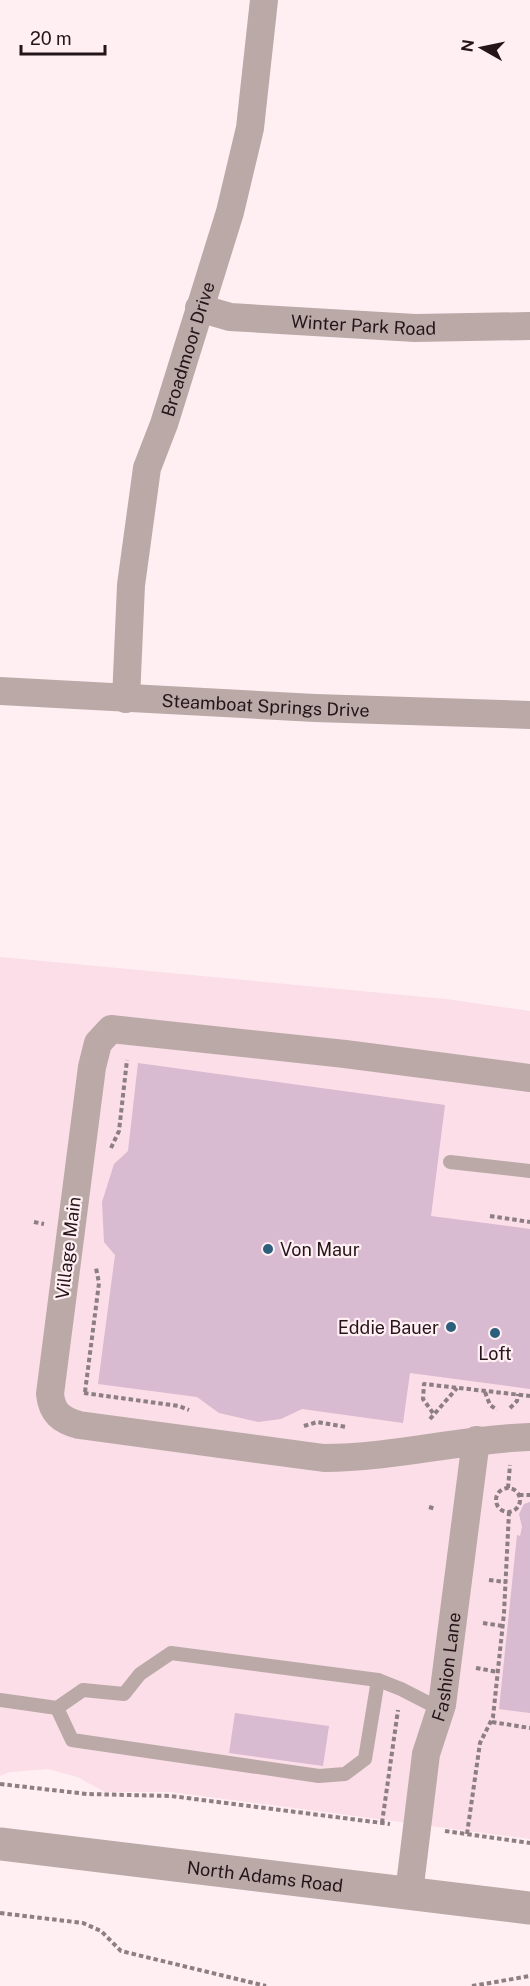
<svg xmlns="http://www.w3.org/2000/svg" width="530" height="1986" viewBox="0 0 530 1986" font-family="'Public Sans',sans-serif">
<rect width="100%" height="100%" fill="#ffeff3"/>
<!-- built -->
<polygon fill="#fbdee7" points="0,957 446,999 530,1011 530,1839 171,1792 105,1792 77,1777 48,1769 10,1772 0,1776"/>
<!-- building -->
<g fill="#d8bad1">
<polygon points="138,1063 445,1105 431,1216 530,1229 530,1389 410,1373 403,1423 302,1409 281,1419 258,1422 219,1413 197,1397 98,1384 115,1255 104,1242 102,1202 114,1164 128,1151"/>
<polygon points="530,1502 530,1713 499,1709 517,1535 520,1536 522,1527 519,1514 524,1504"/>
<polygon points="235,1713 329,1726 323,1766 229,1753"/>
</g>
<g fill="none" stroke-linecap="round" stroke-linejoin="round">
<!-- path -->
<g stroke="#8d7e83" stroke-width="4" stroke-dasharray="4.5 3" stroke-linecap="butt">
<polyline points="111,1148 119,1131 127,1060"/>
<polyline points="490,1216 530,1222"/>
<polyline points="34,1222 44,1224"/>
<polyline points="85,1392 99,1283 96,1268"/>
<polyline points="485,1392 490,1405 497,1410"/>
<polyline points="84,1393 179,1406 189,1410"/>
<polyline points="510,1408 517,1401 518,1394"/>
<polyline points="433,1413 423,1399 424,1384 530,1396"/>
<polyline points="430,1419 457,1388"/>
<polyline points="304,1426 317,1422 347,1427"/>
<polyline points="508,1488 510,1465"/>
<circle cx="508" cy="1500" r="12"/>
<polyline points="519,1495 530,1495"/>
<polyline points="429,1507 436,1509"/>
<polyline points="489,1580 506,1582"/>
<polyline points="483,1623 503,1626"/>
<polyline points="476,1668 498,1672"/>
<polyline points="492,1722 530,1728"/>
<polyline points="0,1784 87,1794 171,1796 390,1824"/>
<polyline points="382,1823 398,1710"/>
<polyline points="445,1831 530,1843"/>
<polyline points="467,1834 480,1743 493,1717 504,1613 509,1512"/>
<polyline points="0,1913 83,1923 101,1931 121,1951 266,1986"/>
<polyline points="472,1986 530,1976"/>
</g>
<!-- service -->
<g stroke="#bba9a8" stroke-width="14">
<polyline points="450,1162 530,1171"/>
<polyline points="0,1700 57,1708 83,1690 124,1694 140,1674 171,1653 378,1680 401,1689 440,1709"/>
<polyline points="57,1708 72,1740 319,1776 345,1774 365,1759 378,1680"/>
</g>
<!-- minor -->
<g stroke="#bba9a8" stroke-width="28">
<path id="s1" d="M199,308l31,9 185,11 115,-2"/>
<path id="s2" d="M0,691l315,17 215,7"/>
<path id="s3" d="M126,699l5,-114 16,-117 17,-44 66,-212 20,-84 14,-128"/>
<path d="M530,1078l-185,-24 -234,-25 -13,14 -6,24 -42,327c2,19 11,26 29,31l245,33c69,0 137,-19 206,-21"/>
<path id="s4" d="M409,1893l17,-139 16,-49 34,-265"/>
</g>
<!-- tertiary -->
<path stroke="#bba9a8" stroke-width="33" id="s5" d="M0,1844l530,64"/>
</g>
<!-- markers -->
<g fill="#2b5f7b" stroke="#ffeff3" stroke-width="2">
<circle cx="268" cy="1249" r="6"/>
<circle cx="451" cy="1327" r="6"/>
<circle cx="495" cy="1333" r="6"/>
</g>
<g text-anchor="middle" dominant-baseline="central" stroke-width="4.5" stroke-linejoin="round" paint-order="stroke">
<!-- street labels -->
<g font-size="18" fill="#23151a" stroke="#ffeff3">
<text stroke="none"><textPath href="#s1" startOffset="166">Winter Park Road</textPath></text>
<text stroke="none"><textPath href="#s3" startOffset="358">Broadmoor Drive</textPath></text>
<text stroke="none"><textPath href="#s2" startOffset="266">Steamboat Springs Drive</textPath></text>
<text transform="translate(68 1248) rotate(-83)">Village Main</text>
<text stroke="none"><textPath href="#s4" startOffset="230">Fashion Lane</textPath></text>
<text stroke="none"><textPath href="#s5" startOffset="267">North Adams Road</textPath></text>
</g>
<!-- poi labels -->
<g font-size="18" fill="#23151a" stroke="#ffeff3" text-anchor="start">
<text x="280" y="1249">Von Maur</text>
<text x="439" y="1327" text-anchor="end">Eddie Bauer</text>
<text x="495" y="1353" text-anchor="middle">Loft</text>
</g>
</g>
<!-- north arrow -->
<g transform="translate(482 48) rotate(279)" stroke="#ffeff3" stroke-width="4.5" paint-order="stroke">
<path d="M0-4.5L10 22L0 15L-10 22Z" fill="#23151a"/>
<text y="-9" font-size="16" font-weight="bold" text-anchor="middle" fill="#23151a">N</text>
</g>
<!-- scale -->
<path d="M21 45v9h84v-9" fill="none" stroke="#23151a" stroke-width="3"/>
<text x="30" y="45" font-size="18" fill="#23151a" stroke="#ffeff3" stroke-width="4.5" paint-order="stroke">20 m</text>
</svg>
